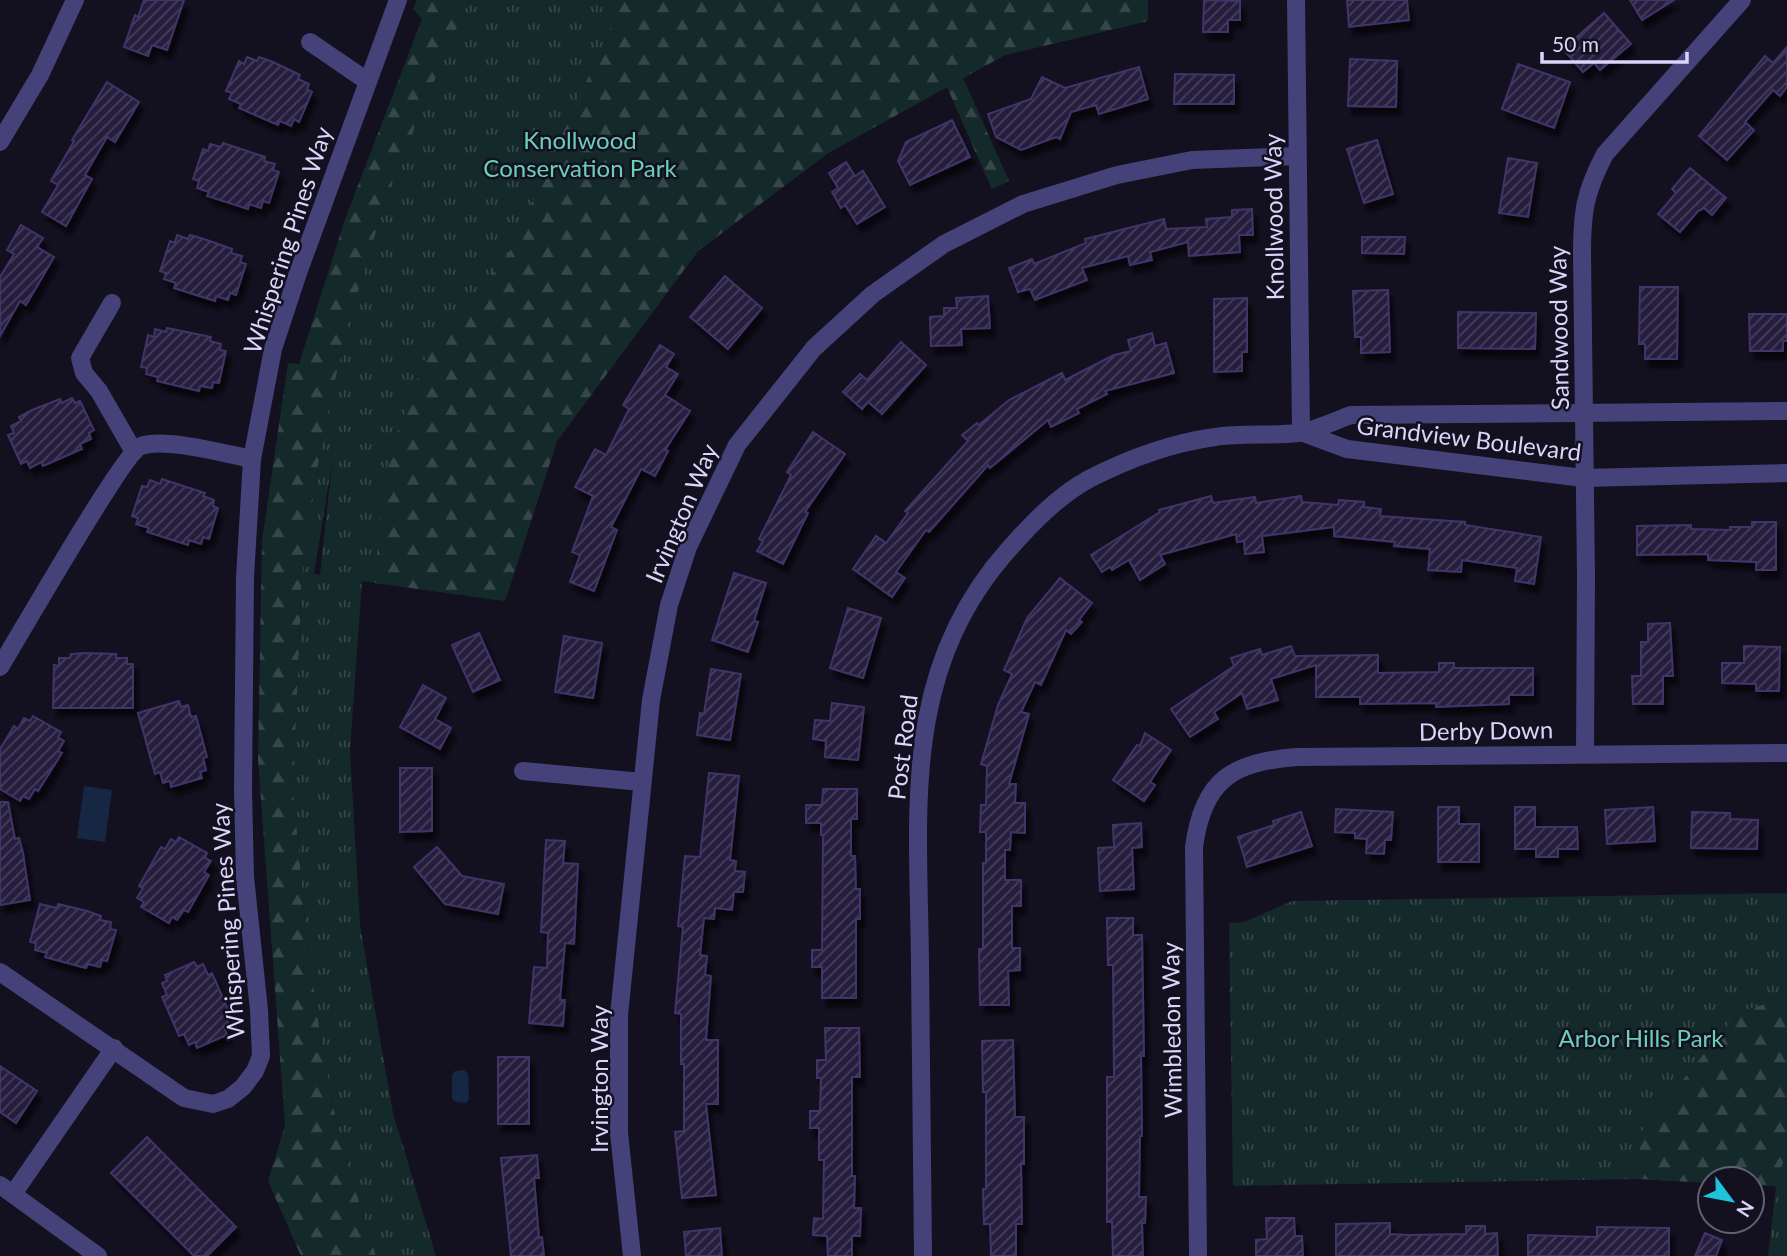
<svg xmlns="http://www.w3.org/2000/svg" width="1787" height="1256" viewBox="0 0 1787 1256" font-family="Lato,sans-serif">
<defs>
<pattern id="grass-tufts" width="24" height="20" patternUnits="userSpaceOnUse" patternTransform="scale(1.75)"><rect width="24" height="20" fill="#142929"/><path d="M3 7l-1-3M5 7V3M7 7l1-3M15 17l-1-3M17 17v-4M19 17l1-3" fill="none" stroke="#364749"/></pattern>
<pattern id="forest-firs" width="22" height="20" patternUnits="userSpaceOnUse" patternTransform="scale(1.75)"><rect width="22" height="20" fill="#142929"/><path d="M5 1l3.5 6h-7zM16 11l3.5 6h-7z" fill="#364749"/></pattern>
<pattern id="building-hatch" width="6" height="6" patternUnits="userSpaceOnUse" patternTransform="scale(1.75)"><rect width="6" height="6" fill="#261f3e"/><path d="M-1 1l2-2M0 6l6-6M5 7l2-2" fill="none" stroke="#453f5b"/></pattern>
<filter id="shadow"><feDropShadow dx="4.5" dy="8" stdDeviation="2" flood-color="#0009"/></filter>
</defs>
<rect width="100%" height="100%" fill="#131020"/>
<!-- grass -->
<g fill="url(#grass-tufts)" fill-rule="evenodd">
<path d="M469,0h679v21l-143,34 -42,23 46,103 -17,8 -45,-102 -119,66 -130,98 -141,190 -52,160 -143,-20 -12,169 10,175 33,188 43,143h-60l-36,-116 -18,-91 -16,-118 -13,-141 9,-216 20,-136 25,-110 43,-143zM332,463l-12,112 -5,-1h-1z"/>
<polygon points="1787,893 1787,1256 1768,1256 1776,1186 1752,1185 1752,1179 1710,1179 1710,1183 1638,1179 1233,1186 1229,923 1244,922 1292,901"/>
</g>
<!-- forest -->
<g fill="url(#forest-firs)">
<polygon points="417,0 469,0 390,185 347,328 322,438 302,574 293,790 306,931 322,1049 340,1140 376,1256 301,1256 268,1181 285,1125 258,759 262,540 288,363 299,364 345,219 422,19 413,9"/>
<polygon points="623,0 1148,0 1148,21 1005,55 963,78 1009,181 992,189 947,87 828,153 698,251 557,441 505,601 375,583 382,484 394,441 427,354 510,251"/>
<polygon points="1787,998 1787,1149 1776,1186 1752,1185 1752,1179 1710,1179 1710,1183 1638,1179 1640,1133 1738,1012"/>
</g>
<!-- water -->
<g fill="#162744">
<polygon points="84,786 112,790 105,842 77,838"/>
<polygon points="464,1070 468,1074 469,1099 466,1103 456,1102 452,1099 452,1075 455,1071"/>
</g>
<!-- building -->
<g fill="url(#building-hatch)" stroke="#403467" stroke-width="2" filter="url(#shadow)">
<polygon points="144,0 184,0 167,50 152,45 148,56 124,47 135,15 138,17"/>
<polygon points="1204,0 1240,1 1240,20 1228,20 1228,32 1203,32"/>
<polygon points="1347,0 1407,0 1409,20 1349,27"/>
<polygon points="1630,0 1674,0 1642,20"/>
<polygon points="1604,13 1631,44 1600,70 1594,63 1583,72 1563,49"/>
<polygon points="1787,47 1787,87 1780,96 1773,90 1745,122 1754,130 1727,160 1699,136 1765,56 1773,63"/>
<polygon points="247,57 257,61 259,57 273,62 300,75 298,79 309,84 307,89 312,92 299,122 294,119 291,126 280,121 278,125 239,108 241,104 229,99 232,93 226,91 239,61 244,64"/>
<polygon points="1350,59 1397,61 1396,107 1348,106"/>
<polygon points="1518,64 1570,82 1554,128 1502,109"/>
<polygon points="1139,67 1148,99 1099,114 1096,105 1071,112 1060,139 1056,137 1021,150 996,137 988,114 1031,99 1042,77 1065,88"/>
<polygon points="1175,74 1234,75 1234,104 1174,104"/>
<polygon points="107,82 139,102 115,142 107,137 85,175 92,179 66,226 42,212 58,185 51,181 74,141 72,140"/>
<polygon points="952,120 970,157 910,185 898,161 906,142"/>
<polygon points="1377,140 1393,194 1364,203 1347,149"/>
<polygon points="223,143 265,157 264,161 275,164 273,170 279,172 269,203 263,201 261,208 249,204 248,209 207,196 209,192 197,188 199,181 193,179 203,149 208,151 210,144 221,147"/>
<polygon points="1508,158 1537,163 1528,217 1499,213"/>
<polygon points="846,162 855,176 863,171 885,207 857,224 845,205 841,208 832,192 838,188 829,173"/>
<polygon points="1690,168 1726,198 1712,215 1704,208 1698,211 1680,232 1658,214 1676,193 1672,189"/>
<polygon points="1252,209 1253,235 1239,235 1240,252 1189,256 1188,242 1150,252 1152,260 1130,265 1128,256 1082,268 1087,280 1035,300 1030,289 1018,292 1009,268 1032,259 1034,264 1086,243 1085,239 1164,219 1166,229 1207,227 1206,219 1232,217 1232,210"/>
<polygon points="21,225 43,238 37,247 54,257 26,305 20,301 0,336 0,277 14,254 7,250"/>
<polygon points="177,235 188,239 190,235 204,239 232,249 231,253 242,256 240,262 246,264 236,295 230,293 228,300 216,296 215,301 174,288 176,283 164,279 166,273 160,271 170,241 175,243"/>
<polygon points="1362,237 1405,237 1404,254 1362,253"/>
<polygon points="725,276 762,308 728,349 690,317"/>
<polygon points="1640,287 1678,287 1677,359 1645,359 1645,344 1639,344"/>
<polygon points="1388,290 1390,352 1361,353 1361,337 1355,337 1353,291"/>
<polygon points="988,296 990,328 961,329 962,345 931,346 930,317 944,316 944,308 957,308 956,298"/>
<polygon points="1247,298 1247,352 1242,352 1242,371 1214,372 1214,299"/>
<polygon points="1458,312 1536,313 1535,349 1458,348"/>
<polygon points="1749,314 1787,314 1787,341 1783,341 1783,351 1750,351"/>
<polygon points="167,328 211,337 210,341 221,344 220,350 226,351 219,383 213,382 212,388 200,386 199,391 157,381 158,377 146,374 147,368 141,367 148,335 154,337 155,329 166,332"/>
<polygon points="1152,333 1155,346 1166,343 1174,373 1105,391 1107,394 1077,409 1079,413 1051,427 1048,420 990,468 988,465 929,532 926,530 896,572 905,578 892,597 853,569 876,536 886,543 908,513 905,511 968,441 962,435 977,423 979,425 1009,400 1062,373 1065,380 1114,355 1131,351 1128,340"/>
<polygon points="901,342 926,365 882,414 868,402 862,409 843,392 860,374 867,380"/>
<polygon points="660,345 674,354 666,367 678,374 665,395 690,411 665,450 668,451 655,476 641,469 611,527 617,530 594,591 570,582 580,555 572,552 593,496 575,487 595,449 606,455 629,409 623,405"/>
<polygon points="72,398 75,403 80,401 94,430 89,433 91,439 80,444 82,449 43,466 41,462 30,468 27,461 21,464 8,435 14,433 11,426 21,421 19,417 32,410 60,399 62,403"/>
<polygon points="813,432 845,454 805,512 808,513 783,564 757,551 763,541 759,539 791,475 787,472"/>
<polygon points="162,479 205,493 203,496 214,500 213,506 218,508 209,539 203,537 201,544 189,540 188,545 147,532 149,528 136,524 138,518 132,516 142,486 147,487 150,480 160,484"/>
<polygon points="1211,496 1213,503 1255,497 1256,503 1301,496 1302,502 1338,505 1339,500 1364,502 1364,507 1381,509 1380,516 1465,522 1465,525 1541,537 1534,584 1515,581 1517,568 1462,560 1461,572 1428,570 1430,549 1394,546 1395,542 1334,536 1334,527 1262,536 1264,552 1245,554 1244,541 1237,542 1236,534 1160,555 1165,564 1140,580 1129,560 1112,570 1110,567 1102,572 1091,555 1160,512 1159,510"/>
<polygon points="1752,522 1776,522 1776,570 1756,570 1756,562 1708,560 1708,554 1637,555 1637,526 1691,525 1691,529 1731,530 1730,527 1752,527"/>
<polygon points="734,573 766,583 754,621 758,622 748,652 712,640"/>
<polygon points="1060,578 1092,603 1079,620 1082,622 1071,634 1066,630 1041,685 1035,682 1021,712 1029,714 1009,784 1016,784 1015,803 1025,803 1025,833 1011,832 1010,850 1005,850 1005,880 1021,880 1021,906 1012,906 1012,948 1020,948 1020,970 1008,971 1009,1005 980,1005 979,949 983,949 983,863 986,863 986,832 980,832 981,805 986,805 987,766 981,764 998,705 1012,674 1004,670 1027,618"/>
<polygon points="848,608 881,618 863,678 830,668"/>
<polygon points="1670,623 1673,676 1663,676 1663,704 1633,704 1632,676 1641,676 1641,642 1648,642 1648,624"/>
<polygon points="479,633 500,680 473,692 452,645"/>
<polygon points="564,636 602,643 593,698 555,692"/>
<polygon points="1291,646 1295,656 1378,655 1378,673 1439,672 1439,663 1454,663 1454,668 1533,668 1533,695 1509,695 1509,704 1436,707 1436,703 1360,704 1360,697 1316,697 1316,665 1271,679 1278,700 1247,709 1242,693 1214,712 1218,719 1190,737 1171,709 1234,666 1231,658 1260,649 1262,655"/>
<polygon points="1744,646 1780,647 1779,691 1756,691 1756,684 1722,683 1722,663 1744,663"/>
<polygon points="86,653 116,654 116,658 127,658 127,664 133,664 133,708 53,708 54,665 59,666 59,658 70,658 71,654"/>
<polygon points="711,669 741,674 730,740 697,735 700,713 704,714"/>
<polygon points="423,685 446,698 435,719 451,728 440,749 400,727"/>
<polygon points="179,701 181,707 188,705 191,717 196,716 207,757 203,758 206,770 200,772 202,778 171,787 170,781 163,783 160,772 155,774 138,713"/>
<polygon points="832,703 864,707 858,760 825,757 826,741 813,739 815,720 830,721"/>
<polygon points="33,716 61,732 58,737 64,741 58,751 62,753 38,791 35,789 29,799 23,796 20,801 0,789 0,749 14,726 18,729 24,718 30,721"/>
<polygon points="1145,733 1171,750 1150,782 1155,785 1144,801 1113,780 1137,745 1140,746"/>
<polygon points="400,768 432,768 432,831 400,832"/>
<polygon points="709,773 739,776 730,860 736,861 735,871 745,872 743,892 734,892 732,910 715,908 714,919 704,918 700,955 707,956 705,975 711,976 706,1040 718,1040 718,1104 706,1104 716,1195 682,1198 675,1132 684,1131 684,1064 681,1064 681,1014 675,1013 683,927 678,926 685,856 700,857"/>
<polygon points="823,789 857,789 857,819 851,819 851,856 855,856 856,889 860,889 860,919 856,919 856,998 822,998 822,967 812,967 812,950 822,950 823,835 821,835 821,823 806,823 806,805 822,805"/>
<polygon points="0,802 8,802 15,839 19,838 23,853 30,900 0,905"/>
<polygon points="1438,807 1459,807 1459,824 1479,824 1479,862 1438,862"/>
<polygon points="1515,807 1535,807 1535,827 1577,827 1578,849 1558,849 1558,857 1536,857 1536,849 1515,849"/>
<polygon points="1653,807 1655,841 1607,844 1605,810"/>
<polygon points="1336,809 1393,812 1391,840 1385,840 1384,854 1366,853 1367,839 1355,838 1355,833 1335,832"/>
<polygon points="1301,812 1312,846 1247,867 1238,837 1274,825 1273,821"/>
<polygon points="1692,812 1730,813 1730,819 1758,820 1757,849 1691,848"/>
<polygon points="1141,823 1142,847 1132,848 1134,889 1100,891 1098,848 1114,847 1113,825"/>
<polygon points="179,837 207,853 205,858 211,861 204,872 209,875 188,912 184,910 177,920 172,917 169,923 141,907 144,902 137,898 143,888 139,886 161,847 165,849 171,839 176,842"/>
<polygon points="546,840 565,841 563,863 578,864 574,944 565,943 560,1000 565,1000 563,1026 529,1023 534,967 547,968 548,933 541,932"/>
<polygon points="437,847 462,876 504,884 498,914 445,904 414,867"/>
<polygon points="40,904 57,908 58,904 87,911 101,916 100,920 111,922 110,929 116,930 107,961 102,960 100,967 88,964 86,968 45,957 47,953 35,950 36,943 30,942"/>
<polygon points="1107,918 1133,918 1133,935 1142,935 1144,1056 1141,1056 1142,1136 1140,1136 1139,1197 1146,1197 1145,1223 1142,1223 1143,1256 1113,1256 1112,1222 1107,1222 1107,1077 1114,1077 1113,965 1108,965"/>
<polygon points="194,962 197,967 203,964 208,975 212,973 230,1014 226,1016 230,1027 225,1029 227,1035 197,1048 195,1042 189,1045 184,1034 179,1036 162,997 167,995 162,983 167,981 165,975"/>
<polygon points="825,1028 859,1028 860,1077 852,1077 852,1176 855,1176 854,1208 861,1208 860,1236 852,1236 852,1256 828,1256 827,1236 813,1235 814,1218 823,1219 824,1160 819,1160 819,1128 810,1128 810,1111 820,1111 821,1078 817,1078 817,1060 826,1060"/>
<polygon points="1013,1040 1015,1117 1024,1117 1024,1164 1021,1164 1022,1224 1016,1224 1016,1256 991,1256 990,1224 984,1224 983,1189 986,1189 986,1092 983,1092 982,1041"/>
<rect x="498" y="1057" width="31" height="67"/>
<polygon points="0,1066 37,1091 16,1123 0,1112"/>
<polygon points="147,1137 236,1227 207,1256 194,1256 111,1173"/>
<polygon points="537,1155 539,1178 534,1178 539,1238 542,1237 544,1256 511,1256 501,1158"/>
<polygon points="1266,1218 1294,1218 1295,1236 1302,1236 1303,1256 1256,1256 1256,1240 1267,1239"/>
<polygon points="1390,1223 1390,1234 1408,1235 1466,1234 1466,1226 1485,1226 1485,1234 1497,1233 1498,1256 1336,1256 1336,1224"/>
<polygon points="1597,1227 1669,1228 1669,1256 1528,1256 1528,1235 1597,1237"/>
<polygon points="720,1228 722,1256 686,1256 684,1232"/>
<polygon points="1705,1233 1722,1240 1716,1256 1695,1256"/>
</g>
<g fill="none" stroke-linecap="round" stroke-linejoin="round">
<!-- minor -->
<g stroke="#454279" stroke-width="18">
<polyline points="1296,0 1301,432"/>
<polyline points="310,42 367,81"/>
<polyline points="0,142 40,75 75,0"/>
<polyline points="112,303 80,358 84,373 99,391 134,452"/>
<polyline points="1301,432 1347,449 1583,478 1787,473"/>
<path d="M0,667c18,-29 124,-215 141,-221 23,-9 85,8 111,13"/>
<path d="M1585,753l1,-177 -4,-322c0,-43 3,-62 23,-100l137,-154"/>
<polyline points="523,771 642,782"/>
<polyline points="0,972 184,1098 213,1104 228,1099 243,1087 255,1071 261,1056 259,1010 245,877 243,790 245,577 252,459 273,349 298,273 398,0"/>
<polyline points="0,1185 98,1256"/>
<polyline points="13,1194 114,1048"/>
<polyline points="632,1256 619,1133 619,1015 651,700 669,605 688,547 737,445 814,348 873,294 944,244 1023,204 1117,175 1192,160 1297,156"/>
<path d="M923,1256c-1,-97 -2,-193 -3,-290 -1,-153 -21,-294 89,-417 23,-26 49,-53 80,-70 39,-20 82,-36 126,-42 27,-4 56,-1 83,-4 18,-3 36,-12 53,-18l436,-4"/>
<path d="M1198,1256l-4,-409c9,-68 39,-85 103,-90l490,-4"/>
</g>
</g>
<g text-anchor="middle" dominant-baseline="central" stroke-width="5" stroke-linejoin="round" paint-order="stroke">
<!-- park labels -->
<g font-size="24" fill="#6bcfb9" stroke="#131020">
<text x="580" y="139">Knollwood<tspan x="580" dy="28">Conservation Park</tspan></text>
<text x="1641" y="1037">Arbor Hills Park</text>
</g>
<!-- street labels -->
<g font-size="24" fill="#dad5f9" stroke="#131020">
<text transform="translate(1273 217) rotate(-91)">Knollwood Way</text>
<text transform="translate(287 240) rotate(-72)">Whispering Pines Way</text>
<text transform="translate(1558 328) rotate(-91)">Sandwood Way</text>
<text transform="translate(1469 438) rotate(7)">Grandview Boulevard</text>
<text transform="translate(681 513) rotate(-67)">Irvington Way</text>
<text transform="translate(1486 730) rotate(-1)">Derby Down</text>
<text transform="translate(902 747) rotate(-83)">Post Road</text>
<text transform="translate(227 921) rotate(-94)">Whispering Pines Way</text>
<text transform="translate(1171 1030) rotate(-91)">Wimbledon Way</text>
<text transform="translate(598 1079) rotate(-90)">Irvington Way</text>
</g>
</g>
<!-- north arrow -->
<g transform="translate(1731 1200) rotate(122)"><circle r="33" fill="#131020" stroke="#635f77" stroke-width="2"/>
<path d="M0-5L12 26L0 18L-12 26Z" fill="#1fc3db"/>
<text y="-10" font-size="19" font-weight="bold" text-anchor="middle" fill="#dad5f9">N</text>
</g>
<!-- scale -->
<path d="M1542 52v10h145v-10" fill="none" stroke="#dad5f9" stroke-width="3.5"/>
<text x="1552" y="52" font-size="21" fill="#dad5f9" stroke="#131020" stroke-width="5" paint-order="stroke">50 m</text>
</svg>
